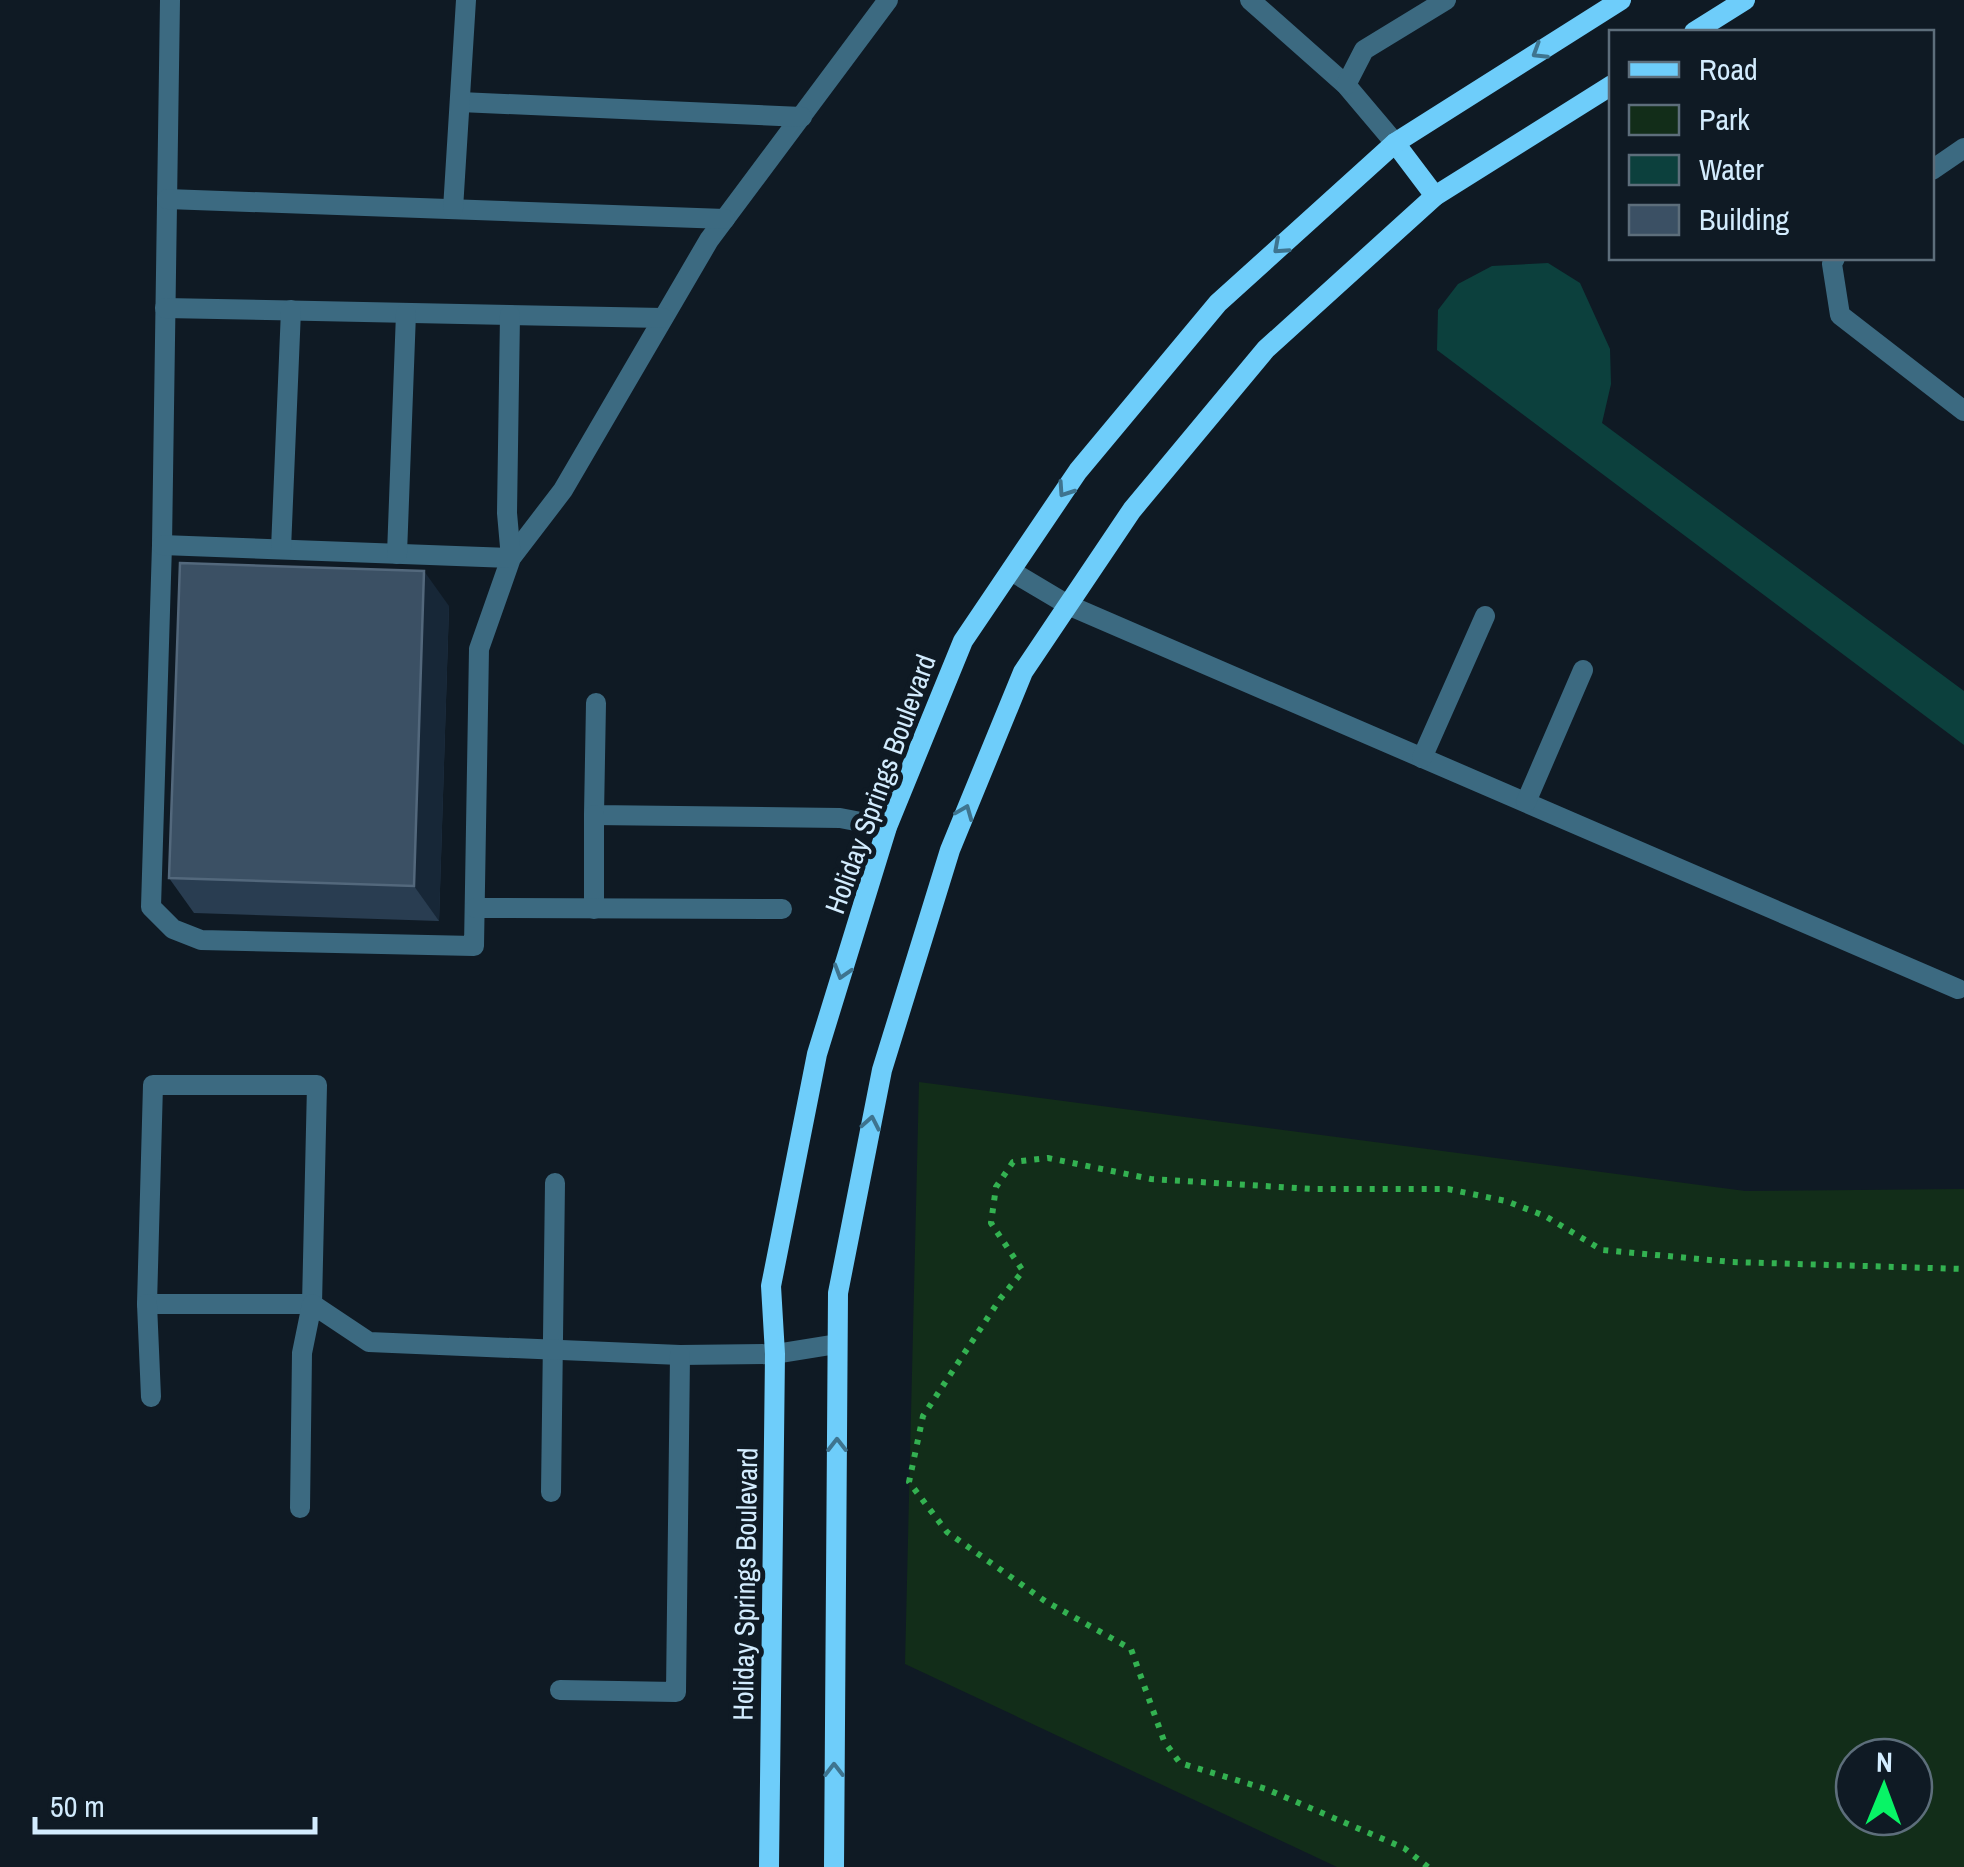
<svg xmlns="http://www.w3.org/2000/svg" width="1964" height="1867" viewBox="0 0 1964 1867" font-family="'Archivo Narrow',sans-serif">
<rect width="100%" height="100%" fill="#0f1a24"/>
<!-- green -->
<path fill="#122d19" fill-rule="evenodd" d="M919,1082l826,109 219,-2v678h-627l-432,-203zM1854,1757h60v60h-60z"/>
<!-- water -->
<polygon fill="#0c403d" points="1548,263 1580,283 1610,349 1611,384 1602,423 1964,691 1964,745 1437,350 1438,310 1458,284 1492,266"/>
<g fill="none" stroke-linecap="round" stroke-linejoin="round">
<!-- path -->
<polyline stroke="#33b251" stroke-width="6" stroke-dasharray="5 8" stroke-linecap="butt" points="1428,1867 1404,1848 1266,1789 1180,1763 1164,1741 1131,1649 1045,1601 947,1532 909,1482 923,1416 1000,1299 1023,1271 991,1223 996,1187 1013,1162 1048,1158 1151,1179 1313,1189 1448,1189 1506,1201 1545,1216 1602,1250 1732,1262 1964,1269"/>
<!-- lane -->
<g stroke="#3c6a81" stroke-width="20">
<polyline points="170,0 162,545 151,907 173,929 201,940 474,946 479,649 511,558 563,490 709,240 888,0"/>
<polyline points="1250,0 1346,85 1395,143"/>
<polyline points="1346,85 1364,50 1446,0"/>
<polyline points="460,102 802,117"/>
<polyline points="167,199 725,219"/>
<polyline points="453,209 466,0"/>
<polyline points="165,308 663,318"/>
<polyline points="162,545 511,558 507,513 510,315"/>
<polyline points="281,549 291,310"/>
<polyline points="397,554 406,313"/>
<polyline points="1011,571 1068,605 1958,989"/>
<polyline points="596,703 594,815 840,818 887,827"/>
<polyline points="1422,758 1485,616"/>
<polyline points="1526,802 1583,670"/>
<polyline points="594,815 594,909"/>
<polyline points="475,908 782,909"/>
<polygon points="153,1085 317,1085 312,1304 147,1304"/>
<polyline points="147,1304 151,1397"/>
<polyline points="551,1492 555,1183"/>
<polyline points="300,1508 302,1353 312,1304 369,1342 680,1355 775,1354 837,1344"/>
<polyline points="560,1690 676,1692 680,1355"/>
</g>
<!-- street -->
<g stroke="#3c6a81" stroke-width="20">
<polyline points="1932,170 1964,148"/>
<polyline points="1835,258 1832,264 1840,315 1964,411"/>
</g>
<!-- secondary -->
<g stroke="#6ecdfa" stroke-width="20">
<polyline points="1694,32 1745,0"/>
<polyline points="1395,143 1435,196"/>
<polyline points="769,1867 775,1354 771,1286 817,1054 887,827 963,641 1078,471 1218,303 1395,143 1621,0"/>
<polyline points="834,1867 838,1293 882,1070 950,850 1023,672 1132,510 1266,349 1435,196 1612,85"/>
</g>
</g>
<!-- wall -->
<polygon fill="#293d51" points="449,606 439,921 194,913 169,878"/>
<!-- shaded-wall -->
<polygon fill="#172737" points="424,571 449,606 439,921 414,886"/>
<!-- building -->
<polygon fill="#3b5064" stroke="#53687c" stroke-width="2.5" points="180,563 424,571 414,886 169,878"/>
<!-- one-way arrows -->
<defs><path id="oneway-chevron" d="M-2-3.5L2.5 0L-2 3.5" fill="none" stroke-width="1.6" stroke-linecap="round" stroke-linejoin="round" transform="scale(2.5)"/></defs>
<g stroke="#3e748f">
<use href="#oneway-chevron" transform="translate(1539 52) rotate(148)"/>
<use href="#oneway-chevron" transform="translate(1280 247) rotate(138)"/>
<use href="#oneway-chevron" transform="translate(1065 490) rotate(124)"/>
<use href="#oneway-chevron" transform="translate(965 812) rotate(-68)"/>
<use href="#oneway-chevron" transform="translate(842 972) rotate(107)"/>
<use href="#oneway-chevron" transform="translate(871 1123) rotate(-79)"/>
<use href="#oneway-chevron" transform="translate(837 1445) rotate(-90)"/>
<use href="#oneway-chevron" transform="translate(834 1770) rotate(-90)"/>
</g>
<g text-anchor="middle" dominant-baseline="central" stroke-width="10" stroke-linejoin="round" paint-order="stroke">
<!-- street labels -->
<g font-size="28" fill="#d3ecfe" stroke="#0f1a24">
<text transform="translate(880 784) rotate(-70)">Holiday Springs Boulevard</text>
<text transform="translate(745 1584) rotate(-89)">Holiday Springs Boulevard</text>
</g>
</g>
<!-- legend -->
<rect x="1609" y="30" width="325" height="230" fill="#0f1a24" stroke="#5d6e7b" stroke-width="2.5"/>
<rect x="1629" y="62" width="50" height="15" fill="#6ecdfa" stroke="#5d6e7b" stroke-width="2.5"/>
<text x="1699" y="80" font-size="30" fill="#d3ecfe">Road</text>
<rect x="1629" y="105" width="50" height="30" fill="#122d19" stroke="#5d6e7b" stroke-width="2.5"/>
<text x="1699" y="130" font-size="30" fill="#d3ecfe">Park</text>
<rect x="1629" y="155" width="50" height="30" fill="#0c403d" stroke="#5d6e7b" stroke-width="2.5"/>
<text x="1699" y="180" font-size="30" fill="#d3ecfe">Water</text>
<rect x="1629" y="205" width="50" height="30" fill="#3b5064" stroke="#5d6e7b" stroke-width="2.5"/>
<text x="1699" y="230" font-size="30" fill="#d3ecfe">Building</text>
<!-- north arrow -->
<g transform="translate(1884 1787) rotate(1)"><circle r="48" fill="#0f1a24" stroke="#5d6e7b" stroke-width="2.5"/>
<path d="M0-8L18 38L0 25L-18 38Z" fill="#08f466"/>
<text y="-15" font-size="28" font-weight="bold" text-anchor="middle" fill="#d3ecfe">N</text>
</g>
<!-- scale -->
<path d="M35 1817v15h280v-15" fill="none" stroke="#d3ecfe" stroke-width="5"/>
<text x="50" y="1817" font-size="30" fill="#d3ecfe" stroke="#0f1a24" stroke-width="8" paint-order="stroke">50 m</text>
</svg>
